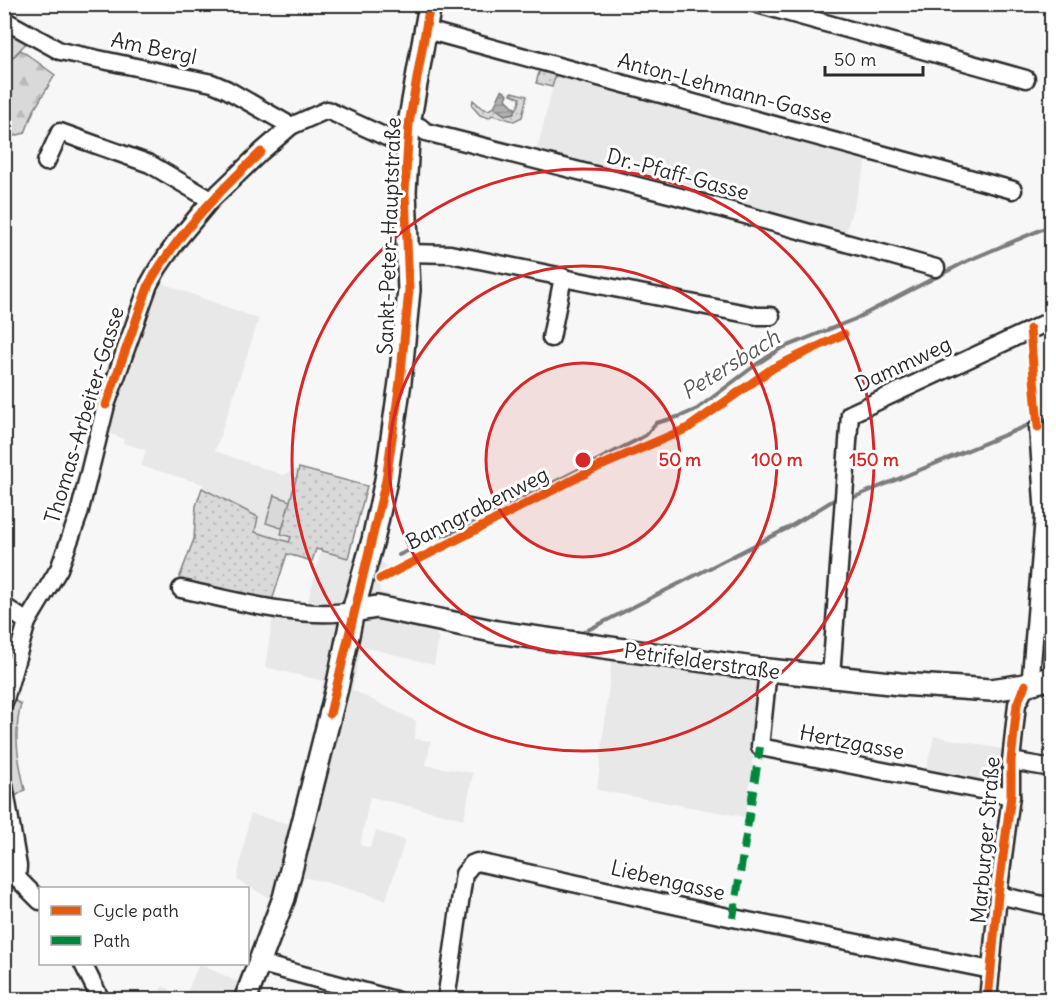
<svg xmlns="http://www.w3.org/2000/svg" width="1056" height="1004" viewBox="0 0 1056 1004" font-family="Delius,sans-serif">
<defs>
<pattern id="forest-firs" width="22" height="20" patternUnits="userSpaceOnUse" patternTransform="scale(1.5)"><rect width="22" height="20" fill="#d9d9d9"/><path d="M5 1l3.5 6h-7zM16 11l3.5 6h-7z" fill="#bababa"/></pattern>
<pattern id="park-dots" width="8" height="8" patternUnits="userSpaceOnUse" patternTransform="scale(1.5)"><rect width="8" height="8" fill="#d9d9d9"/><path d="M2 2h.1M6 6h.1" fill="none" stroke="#bababa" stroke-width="1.8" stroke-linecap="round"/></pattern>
<pattern id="water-rules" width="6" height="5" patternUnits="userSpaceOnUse" patternTransform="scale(1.5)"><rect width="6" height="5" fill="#b0b0b0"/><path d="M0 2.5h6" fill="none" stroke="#8f8f8f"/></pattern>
</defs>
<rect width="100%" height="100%" fill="#f7f7f7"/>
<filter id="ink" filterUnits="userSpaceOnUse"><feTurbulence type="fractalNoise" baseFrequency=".0167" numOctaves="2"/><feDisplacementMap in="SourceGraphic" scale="12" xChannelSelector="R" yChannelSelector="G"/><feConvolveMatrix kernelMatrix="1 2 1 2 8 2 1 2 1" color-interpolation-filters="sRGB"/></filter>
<g filter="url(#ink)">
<!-- built -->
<g fill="#e8e8e8">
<polygon points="556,74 868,157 844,238 536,154"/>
<polygon points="156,281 259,319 215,451 283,475 299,468 281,534 291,537 290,542 254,532 258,517 202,488 203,484 141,466 146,450 123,443 124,439 107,433 108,420"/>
<polygon points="321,551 350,559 381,562 387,566 379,583 380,592 429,606 434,630 439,638 434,665 362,646 352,690 416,721 415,739 431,741 426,765 473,773 464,819 370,797 360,845 370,848 376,831 405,840 386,900 322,881 301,877 293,902 271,899 237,880 250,814 294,825 308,765 323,681 265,667 274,610 306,609"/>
<polygon points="1051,552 1051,665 1045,665 1037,659"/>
<polygon points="612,658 764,678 745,817 597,790"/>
<polygon points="934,736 1002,749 1000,784 996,788 925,774"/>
<polygon points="199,964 258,991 255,999 158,1000 162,986 170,989 169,992 185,997"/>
</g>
<!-- grass -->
<g fill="#d9d9d9" stroke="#828282" stroke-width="1.5">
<polygon points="4,26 29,40 12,58 5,55"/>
<polygon points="274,495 290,501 283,527 281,528 266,523"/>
<path d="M13,700l8,4c-8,31 -3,55 4,86l-11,7c-4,-32 -14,-68 -1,-97z"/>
</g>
<!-- forest -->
<polygon fill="url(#forest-firs)" stroke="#828282" stroke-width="1.5" points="21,50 55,75 34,110 25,133 6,138 5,141 5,55 12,58"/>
<!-- park -->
<g fill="url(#park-dots)" stroke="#828282" stroke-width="1.5">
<polygon points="540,69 556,74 552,87 536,83"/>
<path d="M512,92l15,4 -5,21 -8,4 -22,-6 -3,3 -9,-3 -8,-9 1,-6 9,8 6,2 6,-3 11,8c9,-4 15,-6 15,-17l-9,-4z"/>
<polygon points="299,468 367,486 348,558 316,549 312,561 287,554 272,601 177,584 194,539 196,506 202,488 258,517 255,532 289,542 291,537 281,534"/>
</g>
<!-- water -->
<polygon fill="url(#water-rules)" stroke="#7b7b7b" stroke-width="1.5" points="502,90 508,94 506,99 516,109 514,113 505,115 494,107"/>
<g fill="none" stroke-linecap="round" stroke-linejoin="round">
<!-- stream -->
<g stroke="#7b7b7b" stroke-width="4">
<polyline points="1041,421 1052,417"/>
<polyline points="852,498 1031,424"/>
<polyline points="399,555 435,538 462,529 637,440 646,435 656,423 681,416 697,409 757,364 780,349 855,319 967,261 1052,225"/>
<polyline points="543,628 582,633 788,528 837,498"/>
</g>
<!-- minor casing -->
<g stroke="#2b2b2b" stroke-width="21">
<g id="minor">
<polyline points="757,4 1026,79"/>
<polyline points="4,20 60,51 212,83 226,89 291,126"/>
<polyline points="426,30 1013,190"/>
<polyline points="409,124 420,127 426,132 677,196 936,268"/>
<polyline points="46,162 60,132 150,164 211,200"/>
<polyline points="407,253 450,254 563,277 551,338"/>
<polyline points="563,278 757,316 771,316"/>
<path d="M181,589c51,11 121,31 172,22"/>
<polyline points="4,606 27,622 4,703"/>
<polyline points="27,622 59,569 79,514 106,405 149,284 158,268 176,242 211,200 261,152 291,126 327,110 408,147"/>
<polyline points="768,670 760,747 1011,796"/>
<polyline points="831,677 850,414 1052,320"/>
<polyline points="1011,761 1052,768"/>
<polyline points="4,785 18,866 17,878"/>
<polyline points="4,871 17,878 40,901"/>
<polyline points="998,895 1052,907"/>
<polyline points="258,963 395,1000"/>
<polyline points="83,964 101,1000"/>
<polyline points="446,1000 464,874 472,864 477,862 733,918 991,970"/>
<polyline points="988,1000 998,895 1011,796 1011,761 1017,704 1031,676 1044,517 1038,427"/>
</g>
</g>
<!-- major casing -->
<g stroke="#2b2b2b" stroke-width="26">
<g id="major">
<polyline points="353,611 377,607 497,632 768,670 900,684 991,690 1025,685 1052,678"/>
<polyline points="245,1000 284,898 337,688 353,611 373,540 386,480 400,382 409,290 405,192 409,124 430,4"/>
</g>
</g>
<!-- minor -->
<use href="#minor" stroke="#fff" stroke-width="16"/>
<!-- major -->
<use href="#major" stroke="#fff" stroke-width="21"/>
<!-- quiet -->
<polyline stroke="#00873e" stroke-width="8" stroke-dasharray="15 8" stroke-linecap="butt" points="733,918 760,747"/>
<!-- cycleway casing -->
<g stroke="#fff" stroke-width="13">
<g id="cycleway">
<polyline points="1030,329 1038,427"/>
<path d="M106,405l43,-121c29,-51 70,-92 112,-132"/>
<polyline points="380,579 596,468 688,428 773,368 844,334"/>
<polyline points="330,714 386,480 400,382 409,290 405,192 409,124 430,4"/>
<polyline points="988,1000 998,895 1011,796 1011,761 1017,704 1025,685"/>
</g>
</g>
<!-- cycleway -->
<use href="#cycleway" stroke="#e8590c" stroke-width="9"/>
</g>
</g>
<!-- distance rings -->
<circle cx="583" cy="460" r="97" fill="#d62828" fill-opacity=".12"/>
<g fill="none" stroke="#d62828" stroke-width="3">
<circle cx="583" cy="460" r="97"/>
<circle cx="583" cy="460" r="194"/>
<circle cx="583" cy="460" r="291"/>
</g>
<g text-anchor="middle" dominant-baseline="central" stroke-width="6" stroke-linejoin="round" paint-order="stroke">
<!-- street labels -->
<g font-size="21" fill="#2b2b2b" stroke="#fff">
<text transform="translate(154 48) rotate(12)">Am Bergl</text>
<text transform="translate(725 88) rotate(15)">Anton-Lehmann-Gasse</text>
<text transform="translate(678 174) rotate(15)">Dr.-Pfaff-Gasse</text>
<text transform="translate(389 236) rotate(-88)">Sankt-Peter-Hauptstraße</text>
<text transform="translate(903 364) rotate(-25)">Dammweg</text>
<text transform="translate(84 415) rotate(-73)">Thomas-Arbeiter-Gasse</text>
<text transform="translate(477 508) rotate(-27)">Banngrabenweg</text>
<text transform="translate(702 661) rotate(8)">Petrifelderstraße</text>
<text transform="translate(852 742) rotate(11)">Hertzgasse</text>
<text transform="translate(985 840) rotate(-85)">Marburger Straße</text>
<text transform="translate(668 880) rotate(13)">Liebengasse</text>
</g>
<!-- water labels -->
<g font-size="22" font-style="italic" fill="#5a5a5a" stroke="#fff">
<text transform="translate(730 364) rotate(-32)">Petersbach</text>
</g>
</g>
<circle cx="583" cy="460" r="9" fill="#d62828" stroke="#fff" stroke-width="3"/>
<g font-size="18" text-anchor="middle" font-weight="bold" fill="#d62828" stroke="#fff" stroke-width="6" stroke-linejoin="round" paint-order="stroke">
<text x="680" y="466">50 m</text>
<text x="777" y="466">100 m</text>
<text x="874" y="466">150 m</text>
</g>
<!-- margin -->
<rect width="1056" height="1004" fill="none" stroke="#fff" stroke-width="24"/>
<rect x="12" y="12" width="1032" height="980" fill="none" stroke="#2b2b2b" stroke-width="2" filter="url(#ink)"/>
<!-- legend -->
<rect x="39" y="887" width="210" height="78" fill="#ffffff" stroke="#aaaaaa" stroke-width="1.5"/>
<rect x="51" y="906" width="30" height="9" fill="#e8590c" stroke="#aaaaaa" stroke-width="1.5"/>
<text x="93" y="917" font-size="18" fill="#2b2b2b">Cycle path</text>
<rect x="51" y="936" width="30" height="9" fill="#00873e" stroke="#aaaaaa" stroke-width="1.5"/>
<text x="93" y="947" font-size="18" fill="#2b2b2b">Path</text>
<!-- scale -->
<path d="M825 66v9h98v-9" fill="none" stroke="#2b2b2b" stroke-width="3"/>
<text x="834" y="66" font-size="18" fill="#2b2b2b" stroke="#ffffff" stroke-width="4.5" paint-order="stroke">50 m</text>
</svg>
